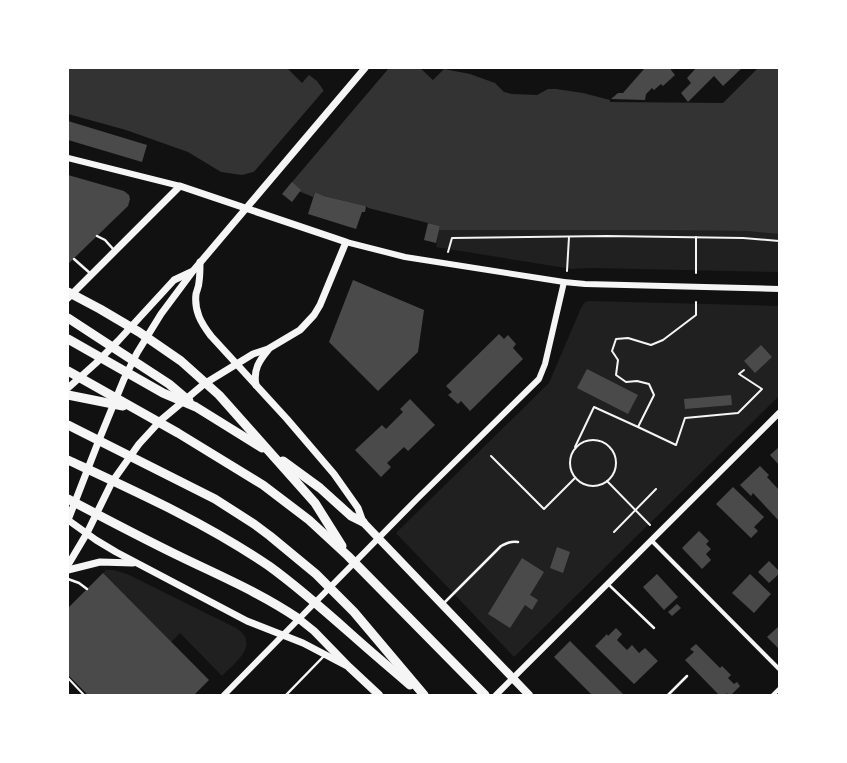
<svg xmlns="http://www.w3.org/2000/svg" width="847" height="763" viewBox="0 0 847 763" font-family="Rubik,sans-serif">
<rect width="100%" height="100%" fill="#111"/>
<!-- green -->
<g fill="#202020">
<polygon points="602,229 746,231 779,234 779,272 591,268 572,269 436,247 439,230"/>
<polygon points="589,301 779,306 779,396 514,657 396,533 549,383 581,308 585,302"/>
<path d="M106,570h8l13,4 109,54c25,16 -1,35 -14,48l-42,-43 -9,9 -68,-69z"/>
</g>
<!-- water -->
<polygon fill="#333" points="68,68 287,68 302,83 309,75 317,81 324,91 332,92 353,87 383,68 420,68 433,80 444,69 470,74 495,83 504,92 512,94 537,95 548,89 556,89 583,93 610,100 610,102 723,103 758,68 777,68 779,69 779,234 746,231 652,230 439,230 440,226 368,208 366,206 324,196 315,192 313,197 253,172 242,175 221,172 188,152 126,130 68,114"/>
<!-- pier -->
<polygon fill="#111" points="380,68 389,68 287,188 252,174 325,89 332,90 341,89 363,80"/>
<!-- building -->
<g fill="#4a4a4a">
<polygon points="671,68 671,70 675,75 663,86 661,84 654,90 652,88 646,94 645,100 611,99 618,93 623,93 644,69"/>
<polygon points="696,68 742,68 723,86 714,76 688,102 681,93 691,83 687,78"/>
<polygon points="68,121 147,145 142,162 68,140"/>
<polygon points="68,175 124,191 129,195 130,199 128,206 68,264"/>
<polygon points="292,182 301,190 292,202 282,194"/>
<polygon points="315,192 324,196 366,206 365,212 362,212 356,229 308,214"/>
<polygon points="428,223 440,226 436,243 424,240"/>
<polygon points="353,280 424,310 418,352 378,391 329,342"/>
<polygon points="499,334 504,339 508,335 516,344 513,348 523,359 470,411 461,401 458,404 448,395 452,392 446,386"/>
<polygon points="761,345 772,357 755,373 744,361"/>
<polygon points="587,369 638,395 628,414 577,388"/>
<polygon points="731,395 732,405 685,409 684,399"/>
<polygon points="410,399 435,425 408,451 404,447 387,463 391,467 381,477 355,450 382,425 386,429 403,412 400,409"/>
<polygon points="779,447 779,465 770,455"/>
<polygon points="760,466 769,475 767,477 779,490 779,521 753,493 751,496 740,485"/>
<polygon points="733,487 764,517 754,527 758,531 751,538 716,504"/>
<polygon points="699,531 709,541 706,544 711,549 706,554 711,560 702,569 682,548"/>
<polygon points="557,547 570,552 563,573 550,568"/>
<polygon points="522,558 544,572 530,595 538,600 532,610 525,605 510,628 488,614"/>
<polygon points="769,561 779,571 779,574 769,583 758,572"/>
<polygon points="103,573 209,680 194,695 88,695 68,675 68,608"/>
<polygon points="657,574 678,597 664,610 643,587"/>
<polygon points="750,574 771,594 754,613 732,593"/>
<polygon points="677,604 681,608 672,616 668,612"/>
<polygon points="779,626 779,649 767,637"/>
<polygon points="616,628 622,634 617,640 627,650 632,645 639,653 645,648 658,661 634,684 595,646 607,634 608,636"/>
<polygon points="570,641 624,695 592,695 554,657"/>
<polygon points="696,644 720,668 722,666 731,675 728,678 734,684 737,682 740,686 731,695 728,695 727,693 725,695 719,695 685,660 694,652 690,649"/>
</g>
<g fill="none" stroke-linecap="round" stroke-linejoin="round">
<!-- path -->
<g stroke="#f5f5f5" stroke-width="2">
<polyline points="696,237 696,273"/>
<polyline points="448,252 452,238 607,236 743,238 779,241"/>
<polyline points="567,271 569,237"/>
<polyline points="696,302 696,315 663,340 651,345 628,338 616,339 612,351 618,360 616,375 626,382 637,381 649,384 654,395 638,427 676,445 685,418 738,413 762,389 739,374 744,370"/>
<circle cx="593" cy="463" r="23"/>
<polyline points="575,447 594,407 638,427"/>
<polyline points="491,456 544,509 575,478"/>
<polyline points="607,481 650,525"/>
<polyline points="614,532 656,489"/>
<polyline points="68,678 84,695"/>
</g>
<!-- service -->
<g stroke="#f5f5f5" stroke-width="2.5">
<polyline points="97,236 105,240 114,250"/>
<polyline points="74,259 91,274"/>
<polyline points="68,579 79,583 87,589"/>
<polyline points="608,584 654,628"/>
<path d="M444,603l57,-57c6,-3 10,-5 17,-4"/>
<polyline points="286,695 324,656"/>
<polyline points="668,695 687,676"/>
</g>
<!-- minor -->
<g stroke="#f5f5f5" stroke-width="4">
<polyline points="651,540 779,669"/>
<polyline points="773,695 779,689"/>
</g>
<!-- tertiary -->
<g stroke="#f5f5f5" stroke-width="6">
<polyline points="68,158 180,186"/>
<polyline points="346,242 405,257 564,282 585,284 779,289"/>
<polyline points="224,695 416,500 539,379 545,364 564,282"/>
<polyline points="496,695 779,413"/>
</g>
<!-- secondary -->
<g stroke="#f5f5f5" stroke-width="7">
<path d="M200,262c0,7 0,14 -1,20 0,4 -2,8 -3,12 -2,17 5,29 15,42l76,83 47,55 24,34 5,14"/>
<polyline points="68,298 180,186 346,242 320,305 314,315 300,330 268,349 253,354 204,384 161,420 139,444 112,482 87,533 68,565"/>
<path d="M256,385c-3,-15 3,-24 12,-35"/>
<polyline points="68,388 96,363 118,341 174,280 191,272"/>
<polyline points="68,570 100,562 133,563"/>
<polyline points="345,665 303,643 247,621 116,552 96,540 68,520 99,440 124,379 137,353 161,314 193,271 365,68"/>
</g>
<!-- primary -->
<g stroke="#f5f5f5" stroke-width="8">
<polyline points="363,522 529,695"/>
<polyline points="299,619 314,631 349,667 379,695"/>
</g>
<!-- motorway -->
<g stroke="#f5f5f5" stroke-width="9">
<polyline points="68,292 100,309 139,332 181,361 219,395 315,503 342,546"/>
<polyline points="68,318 169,384 189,401"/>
<polyline points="68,339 163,393 196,407 262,448"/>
<polyline points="68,371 178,433 263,485 309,520 348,556 485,695"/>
<polyline points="68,395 123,406"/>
<polyline points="68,425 215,499 254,524 270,536 316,574 354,612 424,695"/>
<path d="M68,460c69,32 138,63 201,106 29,21 55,44 82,68 19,17 39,34 59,51"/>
<polyline points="283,461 320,488 351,516 363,522"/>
<path d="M68,499c36,19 72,38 109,56 43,21 82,37 122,64"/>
</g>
</g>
<!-- border -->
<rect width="847" height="763" fill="none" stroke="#ffffff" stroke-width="138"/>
</svg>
